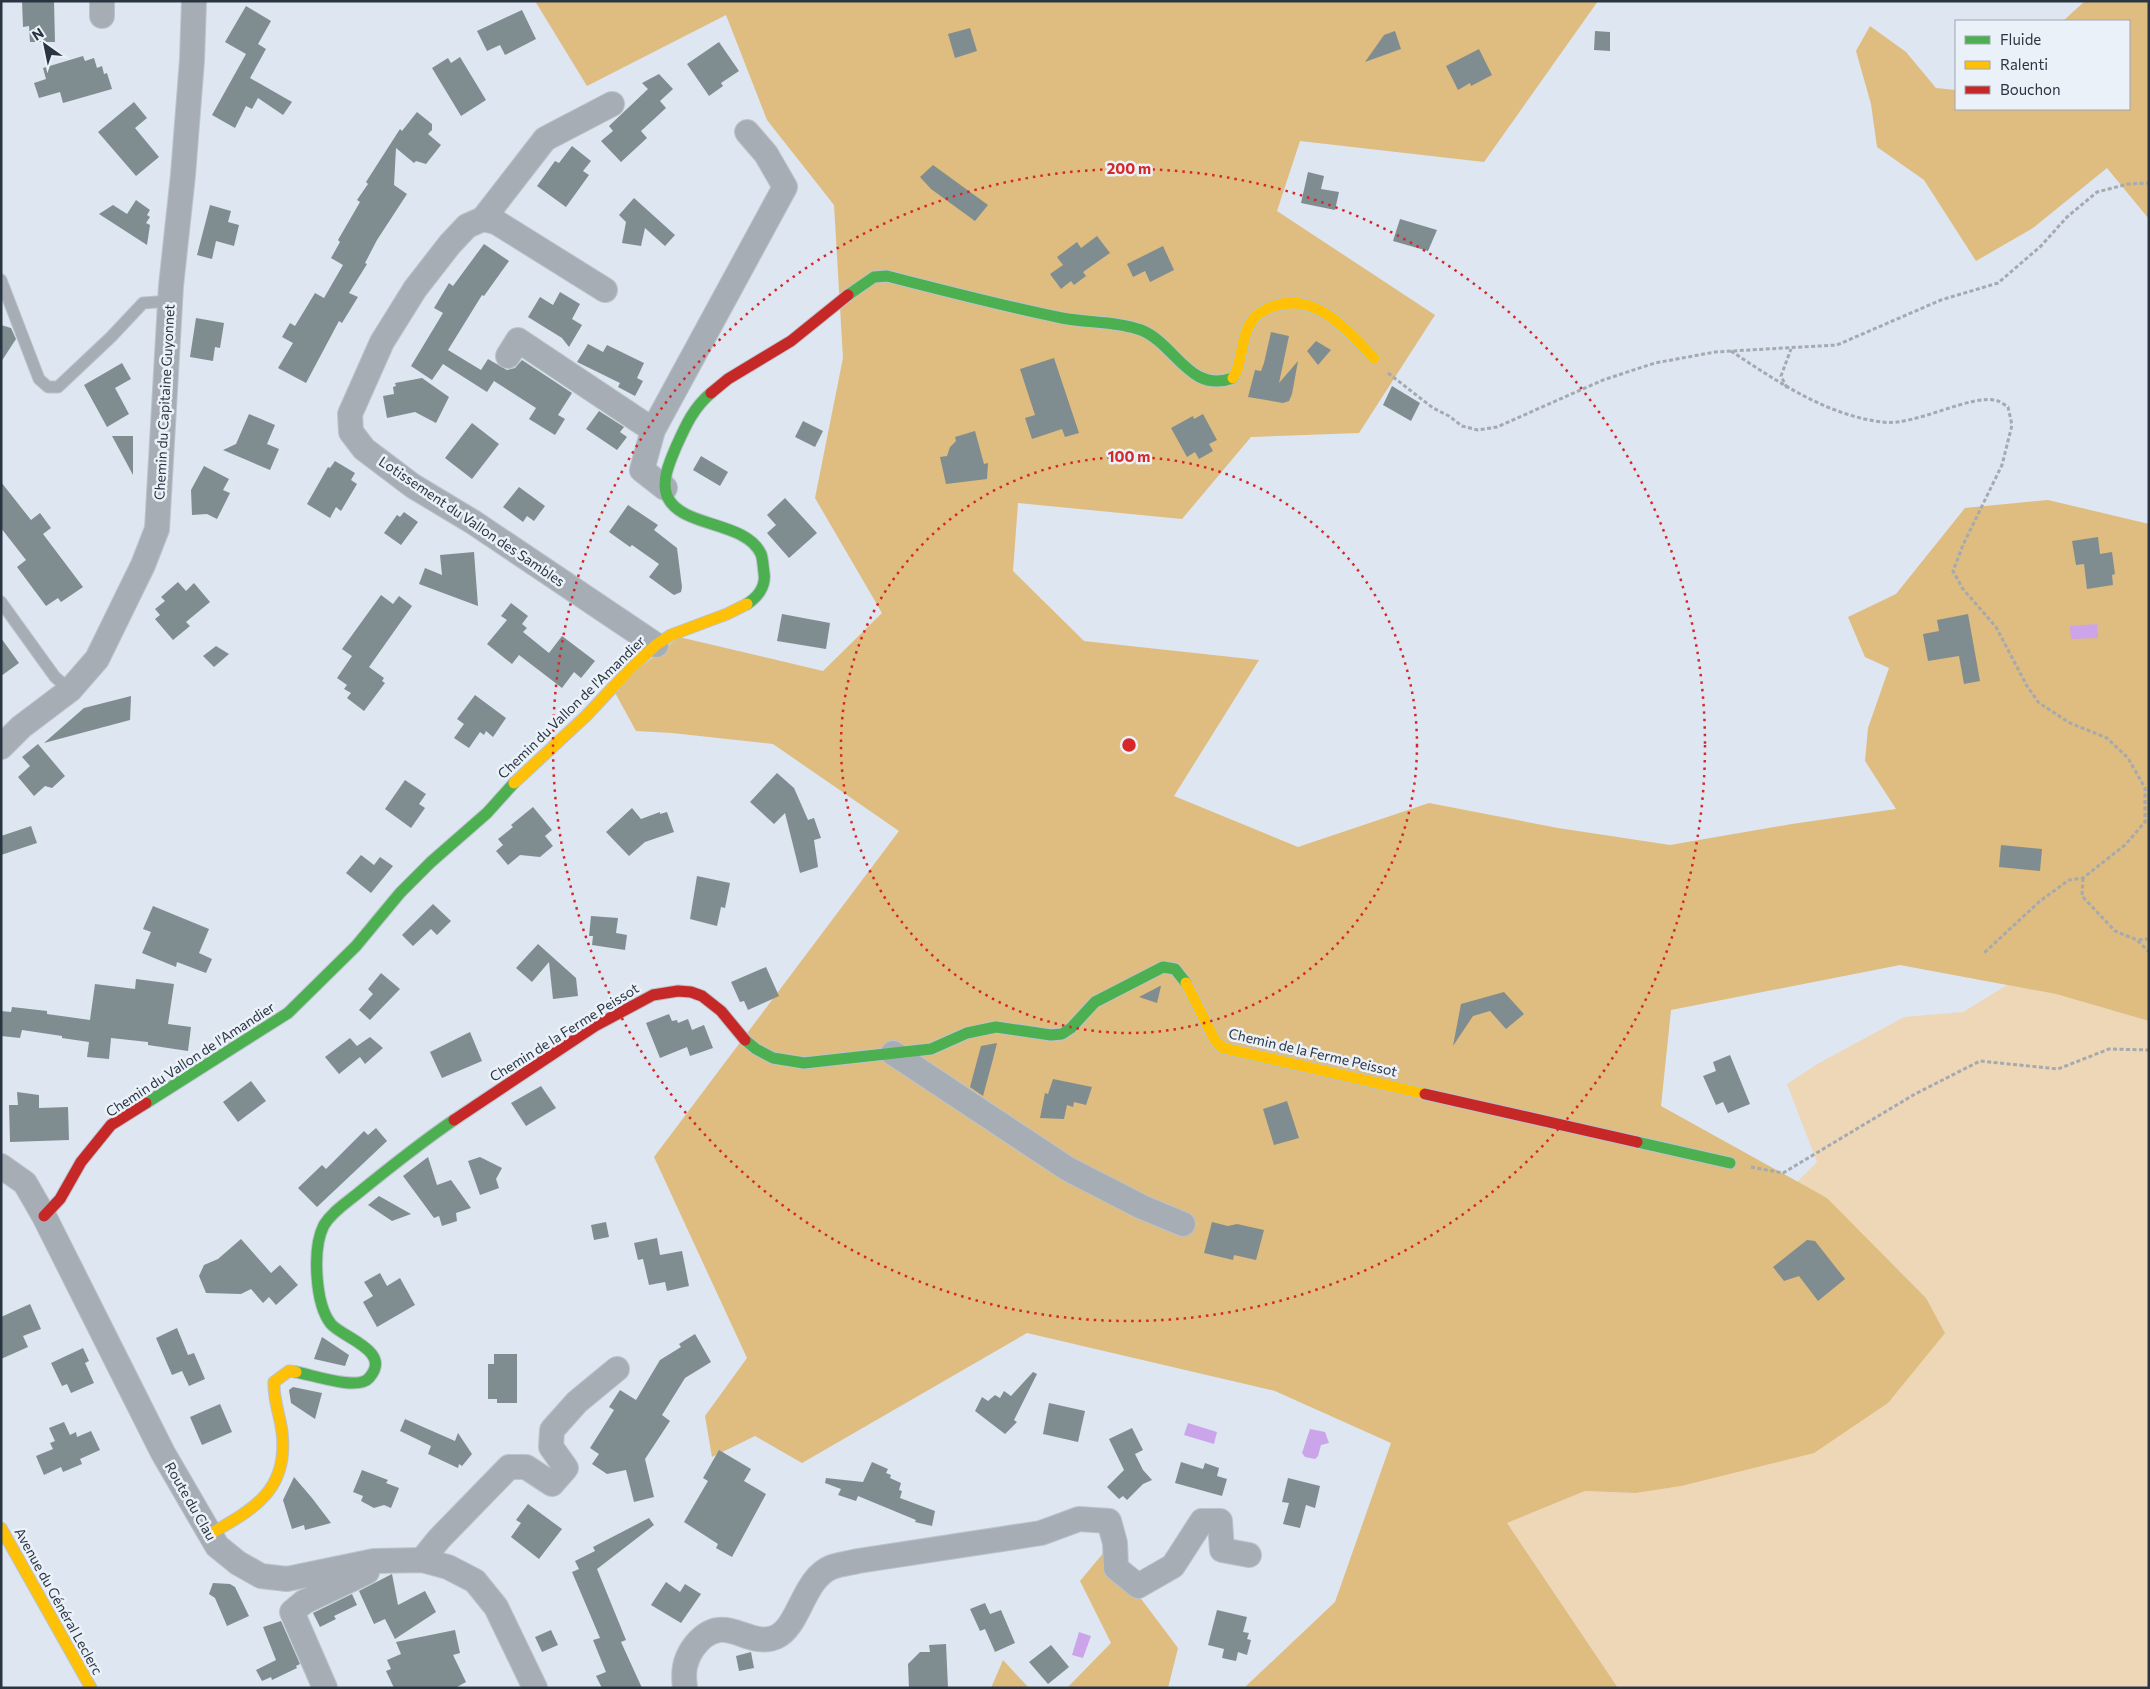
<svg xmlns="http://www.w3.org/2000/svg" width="2150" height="1689" viewBox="0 0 2150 1689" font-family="Commissioner,sans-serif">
<rect width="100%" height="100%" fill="#dde6f1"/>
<!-- green -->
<polygon fill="#eed7b7" points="2007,985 2056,994 2149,1021 2149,1688 1618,1688 1507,1523 1585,1491 1635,1493 1945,1333 1926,1298 1827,1198 1797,1182 1817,1162 1787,1084 1819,1063 1904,1017 1963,1012"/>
<!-- forest -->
<g fill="#dfbc7f">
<polygon points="535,1 1598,1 1484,162 1300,141 1277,211 1435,315 1359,433 1251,437 1182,519 1018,503 1013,571 1084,641 1259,660 1174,796 1298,847 1429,803 1558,828 1670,845 1792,824 1896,809 1865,761 1868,728 1889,668 1865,657 1848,617 1896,594 1965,508 2048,500 2149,524 2149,1021 2056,994 1900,965 1671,1010 1661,1106 1827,1198 1926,1298 1945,1333 1888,1403 1814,1453 1681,1486 1635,1493 1585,1491 1507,1523 1618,1688 1244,1688 1335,1602 1391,1443 1275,1391 1027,1333 802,1463 755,1436 712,1457 705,1416 747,1358 654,1157 899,831 773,744 672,733 636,731 613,689 679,637 823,671 882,613 815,498 843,358 834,205 767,120 726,15 587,86"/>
<polygon points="2085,1 2149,1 2149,219 2107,168 2033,228 1976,261 1924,180 1877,147 1871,104 1856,51 1870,26 1906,52 1936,88 1956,90 1956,109 2129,109 2129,21 2063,21"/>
<polygon points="1105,1551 1178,1648 1168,1688 1067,1688 1111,1643 1080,1581"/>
<polygon points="1003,1660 1029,1688 991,1688"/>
</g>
<!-- water -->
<g fill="#cca4e9">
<polygon points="2097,624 2098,638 2071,639 2070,626"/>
<polygon points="1188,1423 1217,1432 1214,1444 1184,1435"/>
<polygon points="1310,1429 1325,1432 1329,1443 1321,1445 1318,1456 1315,1459 1305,1457 1302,1453"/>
<polygon points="1079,1632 1091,1636 1083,1658 1072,1655"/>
</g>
<!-- building -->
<g fill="#7f8d91">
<polygon points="22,1 54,1 55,42 30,42 29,26 23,27"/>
<polygon points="246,6 271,21 258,44 266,49 250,78 292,102 283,115 258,98 252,109 246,106 235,128 212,115 246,54 225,42"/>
<polygon points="522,10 536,39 505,55 500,45 487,51 477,31"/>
<polygon points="970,28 977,51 955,58 948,34"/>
<polygon points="1395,31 1401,49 1365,62 1384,35"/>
<polygon points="1595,31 1610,32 1610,51 1594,50"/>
<polygon points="719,42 739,71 721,83 723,86 709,96 687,64"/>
<polygon points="1479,49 1492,75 1471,86 1470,83 1458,90 1446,66"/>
<polygon points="83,56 85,61 94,58 97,68 102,66 104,74 107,73 112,89 63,103 60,92 39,98 34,83 46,79 43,68"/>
<polygon points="460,57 486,100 461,116 432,68 448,58 451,63"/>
<polygon points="659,74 673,89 660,101 666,108 641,131 647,138 621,162 601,141 613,131 609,126 648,89 642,83"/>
<polygon points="134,102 147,118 135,128 159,157 136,176 98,132"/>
<polygon points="417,112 432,124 432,130 428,134 441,145 426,164 416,161 414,163 396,148 394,185 407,194 377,240 365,263 367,264 349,293 358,297 342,323 339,321 306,383 278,368 293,343 282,337 290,323 295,326 315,293 324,298 343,265 331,258 340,242 338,240 360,202 357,200 368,184 366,182 400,129 402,131"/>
<polygon points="572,146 591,161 583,171 589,175 566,207 537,186 555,161 559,163"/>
<polygon points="933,165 988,205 975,221 931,189 920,177"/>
<polygon points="1308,172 1324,176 1321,189 1339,192 1335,210 1301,203"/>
<polygon points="634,198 675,235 665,246 645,228 641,246 622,243 626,222 619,215"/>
<polygon points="136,200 150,210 147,215 150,217 146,223 150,225 147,245 99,214 113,205 127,214"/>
<polygon points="210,205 231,211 228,222 239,225 234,246 216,241 212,259 197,255"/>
<polygon points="1400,219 1437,230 1428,251 1393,241"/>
<polygon points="1097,236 1110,253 1083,272 1086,276 1074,285 1071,281 1061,289 1050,274 1063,265 1057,257 1077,242 1081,248"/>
<polygon points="484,244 509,261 484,296 482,295 448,350 481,370 488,359 507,370 515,368 522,360 572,393 558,415 565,419 555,435 529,419 536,408 494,381 487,392 443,364 432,380 411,366 443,313 434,308 449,283 453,286"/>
<polygon points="1163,246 1174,270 1150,282 1145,271 1133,277 1127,264"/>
<polygon points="560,292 580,304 572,319 582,325 569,347 562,338 528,317 540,297 553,305"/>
<polygon points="196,318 224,323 220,348 215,347 213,361 190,357"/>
<polygon points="1,325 11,328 16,339 1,362"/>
<polygon points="1271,332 1289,336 1279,383 1298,361 1292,394 1289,401 1283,403 1248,397 1255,370 1261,371 1264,363"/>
<polygon points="1316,341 1331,350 1318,365 1307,351"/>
<polygon points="588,344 603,352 607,345 644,363 637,378 643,381 635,396 618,387 620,383 577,362"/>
<polygon points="1054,358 1079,433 1065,437 1062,429 1032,439 1025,418 1035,415 1020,369"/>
<polygon points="122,363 131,379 115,388 129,414 107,427 84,385"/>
<polygon points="422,378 449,397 436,423 415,412 387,418 383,396 394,394 393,387 396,386 395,383"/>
<polygon points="1392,386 1420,403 1411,421 1383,405"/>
<polygon points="599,411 624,427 620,432 627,437 617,450 586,429"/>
<polygon points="249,414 275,425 267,444 279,449 270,470 223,450 236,444"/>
<polygon points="1203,414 1217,440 1209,444 1213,451 1199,459 1195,452 1187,457 1171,428 1193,416 1194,419"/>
<polygon points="803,421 823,431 815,447 795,437"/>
<polygon points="472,423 499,444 472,479 445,458"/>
<polygon points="975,431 984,464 988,463 987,479 946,484 940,457 947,456 950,447 956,441 955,437"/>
<polygon points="112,436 133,436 133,475"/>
<polygon points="701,456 728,472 720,486 693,470"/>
<polygon points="335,461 355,473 351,480 357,484 341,511 336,507 330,518 307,504 328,467 330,468"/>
<polygon points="204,466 229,479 223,490 230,493 217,519 207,514 192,515 191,490"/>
<polygon points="1,482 31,520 40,513 51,528 43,534 83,587 61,602 58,598 46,606 17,567 26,560 1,528"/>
<polygon points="519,487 545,506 534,521 527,516 523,522 503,507"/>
<polygon points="785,498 817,533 789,558 767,533 776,525 767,515"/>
<polygon points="628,505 658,525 654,530 677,548 682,587 681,592 674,595 671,593 649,577 659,564 632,545 630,547 609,532"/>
<polygon points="404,512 418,522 401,545 384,533 397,515 400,517"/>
<polygon points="2098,537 2100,554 2112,552 2115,574 2112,575 2113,585 2087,589 2084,564 2076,565 2072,541"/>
<polygon points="474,552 478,606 419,584 425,568 442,575 440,555"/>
<polygon points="178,582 186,591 194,583 210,602 186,622 190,626 173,640 155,619 160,615 155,609 165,601 161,597"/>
<polygon points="381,595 393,604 399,596 412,606 369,667 384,678 382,681 385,683 364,711 347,698 351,693 344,689 347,685 337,678 352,656 342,649"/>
<polygon points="511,603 528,616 522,624 527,628 523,632 549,653 562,636 595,661 581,678 574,672 562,688 519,655 512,664 487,644 507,620 501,616"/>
<polygon points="782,614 830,623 826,649 777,641"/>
<polygon points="1968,614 1980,681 1964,684 1959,656 1928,661 1923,634 1939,631 1937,620"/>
<polygon points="1,638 19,663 1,676"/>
<polygon points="216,646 229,654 214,667 203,656"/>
<polygon points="475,695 506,718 493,737 486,731 484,735 480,732 469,748 454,738 464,724 457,719"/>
<polygon points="131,696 130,720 44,743 84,708"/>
<polygon points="38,744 65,776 52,788 45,786 34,796 18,777 30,766 22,757"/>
<polygon points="777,773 794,788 808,820 814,818 821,838 814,840 818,867 800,873 785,813 774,824 750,802"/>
<polygon points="405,780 426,794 419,804 425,808 411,828 385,809"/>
<polygon points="533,807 552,830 545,836 553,846 540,857 520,855 508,865 496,851 503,845 498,839 513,827 511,825"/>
<polygon points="632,808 641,819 660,812 660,814 667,812 674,832 645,842 629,856 606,832"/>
<polygon points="31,826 37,843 1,855 1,836"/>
<polygon points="2001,845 2042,849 2040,871 1999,867"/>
<polygon points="361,855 374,865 380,857 393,866 371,893 346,873"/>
<polygon points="697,876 730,883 725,908 721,907 717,926 690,919"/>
<polygon points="433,904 451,921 437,935 431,929 413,946 402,935"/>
<polygon points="153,906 209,929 199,953 212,959 206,973 177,962 176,967 142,953 151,932 143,929"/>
<polygon points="591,916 618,918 616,933 627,935 625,950 592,945 593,936 589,936"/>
<polygon points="538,944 576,978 578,996 553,999 549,962 532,982 516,968"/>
<polygon points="766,967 779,996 748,1010 744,1001 740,1002 731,982"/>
<polygon points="381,973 400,989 370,1020 359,1010 373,994 368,989"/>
<polygon points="136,979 174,984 168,1024 191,1027 188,1051 148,1045 148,1042 111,1038 109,1059 87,1057 89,1042 62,1038 62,1036 22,1030 20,1038 1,1036 1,1011 11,1012 12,1007 47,1011 47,1014 90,1020 95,984 135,989"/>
<polygon points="1161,986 1157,1003 1139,997 1160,986"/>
<polygon points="1504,992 1524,1014 1506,1029 1490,1011 1473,1016 1453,1046 1461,1004"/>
<polygon points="669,1014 672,1021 677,1020 678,1023 688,1019 692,1030 704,1025 713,1048 690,1056 687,1047 660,1058 646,1023"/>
<polygon points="470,1032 482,1061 442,1078 430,1052"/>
<polygon points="370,1037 383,1048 365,1064 360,1057 339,1074 325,1057 350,1038 357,1046"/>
<polygon points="997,1043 993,1059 983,1096 970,1087 981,1046"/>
<polygon points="1730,1055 1750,1104 1728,1113 1723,1102 1716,1105 1703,1076 1716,1071 1713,1062"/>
<polygon points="1053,1079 1092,1087 1086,1105 1074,1102 1073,1107 1067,1105 1064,1119 1040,1118 1045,1093 1048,1094"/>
<polygon points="251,1081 266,1101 238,1122 223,1102"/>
<polygon points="541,1086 556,1108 526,1126 511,1103"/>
<polygon points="17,1092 39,1095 39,1108 68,1107 69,1140 10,1142 9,1105 18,1105"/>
<polygon points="1287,1101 1299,1138 1274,1145 1263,1109"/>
<polygon points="376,1128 387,1141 317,1207 298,1188 322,1165 326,1169 364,1131 368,1135"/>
<polygon points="428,1157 437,1185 451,1180 471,1208 456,1213 457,1221 442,1226 439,1216 434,1218 403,1176"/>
<polygon points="480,1157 502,1168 496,1179 499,1188 480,1195 468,1161"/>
<polygon points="379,1196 411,1214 392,1221 368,1205"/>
<polygon points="606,1222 609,1237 594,1240 591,1225"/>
<polygon points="1212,1222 1228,1226 1237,1224 1264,1230 1256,1260 1234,1255 1233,1260 1204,1253"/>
<polygon points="657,1238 660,1255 682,1251 689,1286 667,1291 665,1282 649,1285 643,1259 638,1260 634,1243"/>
<polygon points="241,1239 271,1273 280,1265 298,1285 276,1305 269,1297 263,1303 251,1289 241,1294 206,1293 199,1276 204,1265 218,1259"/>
<polygon points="1807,1240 1815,1241 1845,1279 1818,1301 1799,1276 1784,1281 1773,1267"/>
<polygon points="380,1273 387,1286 400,1278 415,1305 377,1327 363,1302 373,1296 364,1282"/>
<polygon points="30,1304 41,1329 23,1336 28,1347 1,1359 1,1317"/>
<polygon points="177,1328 188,1355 194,1353 205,1379 189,1386 182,1371 172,1375 156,1338"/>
<polygon points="695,1334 711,1362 685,1378 662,1415 670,1421 645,1459 654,1497 634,1502 626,1470 607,1474 592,1464 599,1454 590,1448 614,1410 609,1407 620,1390 636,1400 660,1360 681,1347 679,1344"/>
<polygon points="322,1337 349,1355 345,1366 314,1359"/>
<polygon points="83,1348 89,1361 85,1363 94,1383 71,1393 67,1384 62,1386 51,1363"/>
<polygon points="494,1354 517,1354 517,1403 497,1403 497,1399 488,1399 488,1364 494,1364"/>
<polygon points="1033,1372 1037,1374 1014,1420 1017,1422 1005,1434 975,1411 982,1397 988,1401 995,1395 1000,1398 1004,1391 1011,1396"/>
<polygon points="293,1387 322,1393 315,1419 291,1403 289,1390"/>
<polygon points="1049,1403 1085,1411 1078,1442 1043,1434"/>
<polygon points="220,1404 232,1432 202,1445 190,1417"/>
<polygon points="405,1419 455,1441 458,1433 472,1454 462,1466 459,1464 458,1468 428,1454 431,1446 400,1431"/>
<polygon points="64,1422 70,1435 76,1432 77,1437 91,1431 100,1450 80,1459 82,1464 63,1472 61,1467 44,1475 36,1456 53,1449 50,1443 55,1441 49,1428"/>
<polygon points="1132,1428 1143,1450 1135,1454 1143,1470 1152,1480 1143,1484 1127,1500 1123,1496 1119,1499 1107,1487 1124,1470 1109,1439"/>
<polygon points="719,1450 751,1469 744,1481 766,1494 732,1557 716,1548 718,1544 684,1522 708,1481 703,1478"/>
<polygon points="872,1462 888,1469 886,1473 891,1475 890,1478 901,1483 899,1490 902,1491 900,1498 935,1511 932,1526 915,1522 916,1520 858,1496 856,1501 838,1495 841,1489 825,1483 826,1478 863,1482"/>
<polygon points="1181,1462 1203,1469 1205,1463 1219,1468 1217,1476 1227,1479 1222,1496 1175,1483"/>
<polygon points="362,1470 388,1480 386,1483 399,1488 391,1508 384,1505 374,1508 361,1501 363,1496 353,1492"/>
<polygon points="294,1477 312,1498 331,1523 305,1530 304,1525 292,1529 283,1500"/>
<polygon points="1288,1478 1320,1486 1315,1508 1306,1505 1300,1528 1283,1524 1289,1503 1282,1502"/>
<polygon points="528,1504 562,1529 539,1559 511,1537 521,1523 516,1520"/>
<polygon points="649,1518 654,1525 597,1569 626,1640 621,1642 642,1688 602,1688 596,1676 606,1672 593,1640 600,1638 572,1572 579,1569 575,1561 595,1551 593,1547"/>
<polygon points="392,1574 398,1605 425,1591 436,1612 395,1639 385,1619 374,1624 359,1591"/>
<polygon points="666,1582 680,1592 685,1584 701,1594 681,1623 651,1605"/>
<polygon points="213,1583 230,1584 235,1587 249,1616 227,1626 215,1598 209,1594"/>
<polygon points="352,1594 357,1605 334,1616 336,1619 320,1627 313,1613"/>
<polygon points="985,1603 990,1614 1001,1610 1015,1643 995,1652 985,1629 980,1631 970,1609"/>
<polygon points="1217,1610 1247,1617 1243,1632 1249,1633 1247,1639 1251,1640 1247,1655 1238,1652 1236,1661 1222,1658 1224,1649 1208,1645"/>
<polygon points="281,1621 300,1664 296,1666 297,1668 272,1680 271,1677 262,1681 256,1670 276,1660 263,1627"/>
<polygon points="455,1630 460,1653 453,1655 466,1682 455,1688 394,1688 386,1671 391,1669 387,1660 401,1654 396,1642"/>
<polygon points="551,1630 558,1645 542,1652 535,1637"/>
<polygon points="946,1644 948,1688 909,1688 908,1664 920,1652 930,1652 929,1645"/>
<polygon points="1051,1645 1069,1667 1048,1684 1029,1662"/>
<polygon points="751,1652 754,1668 739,1671 736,1656"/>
</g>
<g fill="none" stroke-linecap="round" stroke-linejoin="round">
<!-- lane casing -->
<g stroke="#bbc3cc" stroke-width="13">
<g id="lane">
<polyline points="1,280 39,379 48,387 58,387 111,337 143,303 170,301"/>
<polyline points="1,602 55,677 70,690"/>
</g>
</g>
<!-- street casing -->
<g stroke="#bbc3cc" stroke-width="26">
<g id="street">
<polyline points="102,1 102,16"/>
<polyline points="483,219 545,139 612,104"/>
<polyline points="605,290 496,222 483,219 467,226 450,244 415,289 382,342 350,414 351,432 364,449 413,486 473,522 656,645"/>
<polyline points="508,356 518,340 653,430 642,470 665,488"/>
<polyline points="653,430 785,187 766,154 747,132"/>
<polyline points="1,747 21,727 70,690 97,659 143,565 157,529 171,286 183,175 192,60 194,1"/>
<polyline points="893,1053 1068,1169 1142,1207 1183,1224"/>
<polyline points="1,1166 25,1183 44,1216 163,1453 217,1546 238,1563 261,1576 287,1579 374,1561 422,1560 448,1567 475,1581 496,1607 535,1688"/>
<polyline points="422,1560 439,1539 509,1467 526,1467 552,1484 566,1468 551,1447 552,1430 577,1402 617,1369"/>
<polyline points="325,1688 292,1612 304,1602 367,1572"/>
<path d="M685,1688c-2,-15 -1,-27 8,-40 30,-41 54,2 83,-11 24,-11 27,-59 56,-70 8,-3 18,-4 26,-6l183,-28 38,-14 30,2 6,22 1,25 22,18 35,-20 29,-45h18l2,29 27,5"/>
</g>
</g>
<!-- fast casing -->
<g stroke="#bbc3cc" stroke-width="13">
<g id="fast">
<path d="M848,295l26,-18 13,-1c58,15 116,30 175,42 25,5 55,3 79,12 35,14 48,64 92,48"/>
<path d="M711,393c-18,15 -26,34 -35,54 -6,14 -16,36 -8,51 15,30 78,23 93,56 2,5 2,13 3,19 2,13 -6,24 -17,31"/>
<polyline points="745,1040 756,1049 773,1058 804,1063 931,1049 967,1033 996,1027 1051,1035 1062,1034 1071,1028 1095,1002 1163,967 1175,969 1186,983"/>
<polyline points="146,1103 288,1013 356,946 400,893 431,862 487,813 514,783"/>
<polyline points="1637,1142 1730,1163"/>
<path d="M296,1372c17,3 62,19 73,6 24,-27 -26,-40 -38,-54 -16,-20 -19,-76 -7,-99 8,-13 22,-22 33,-31 32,-26 63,-51 97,-74"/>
</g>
</g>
<!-- slow casing -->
<g stroke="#bbc3cc" stroke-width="13">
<g id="slow">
<path d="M1233,378c10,-15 7,-38 17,-54 5,-9 15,-15 24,-18 43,-14 73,25 100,52"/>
<polyline points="514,783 586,716 632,667 656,645 671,635 727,614 747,604"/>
<polyline points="1186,983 1216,1042 1223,1048 1425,1094"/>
<polyline points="1,1528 91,1688"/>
<path d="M210,1534c44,-25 79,-44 72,-102 -2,-17 -9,-33 -8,-50l15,-11 7,1"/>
</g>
</g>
<!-- jam casing -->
<g stroke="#bbc3cc" stroke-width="13">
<g id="jam">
<polyline points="711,393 728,379 791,341 848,295"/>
<polyline points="1425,1094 1637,1142"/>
<polyline points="454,1120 595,1026 653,995 678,991 691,992 702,996 721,1011 745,1040"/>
<polyline points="44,1216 60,1199 81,1162 111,1125 146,1103"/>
</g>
</g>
<!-- path -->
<g stroke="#a4aab0" stroke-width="3" stroke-dasharray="4 2.5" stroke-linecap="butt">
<path d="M1731,351c47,31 95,64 151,71 33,5 91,-30 116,-21 3,1 7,4 10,6l4,18 -10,40 -39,80 -10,26 10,18 33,38 31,59 12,17 31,20 37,15 21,20 17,30v34l-20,23 -42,33 -14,2 -29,21 -56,52"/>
<polyline points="1388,373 1433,408 1449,416 1462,426 1478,430 1497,427 1603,380 1655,363 1715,352 1837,345 1941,300 1998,283 2041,246 2067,217 2097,192 2128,184 2149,183"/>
<polyline points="1787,388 1781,376 1791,349"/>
<polyline points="2083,878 2082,896 2115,931 2137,940"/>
<polyline points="2149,939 2137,940 2149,952"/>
<polyline points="1751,1167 1783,1173 1915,1094 1980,1061 2058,1069 2109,1049 2149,1050"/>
</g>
<!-- lane -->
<use href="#lane" stroke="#a7adb4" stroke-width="11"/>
<!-- street -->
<use href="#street" stroke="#a7adb4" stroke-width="24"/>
<!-- fast -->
<use href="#fast" stroke="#4caf50" stroke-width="11"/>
<!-- slow -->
<use href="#slow" stroke="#ffc107" stroke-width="11"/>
<!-- jam -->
<use href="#jam" stroke="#c62828" stroke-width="11"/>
</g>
<!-- distance rings -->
<g fill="none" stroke="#d62828" stroke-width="2.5" stroke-dasharray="2.5 5">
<circle cx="1129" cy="745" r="288"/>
<circle cx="1129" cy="745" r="576"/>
</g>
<g text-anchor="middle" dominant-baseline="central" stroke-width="5" stroke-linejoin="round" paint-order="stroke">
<!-- street labels -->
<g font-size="14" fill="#2a3542" stroke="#ebf1f8">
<text transform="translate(164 402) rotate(-87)">Chemin du Capitaine Guyonnet</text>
<text transform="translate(472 521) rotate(34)">Lotissement du Vallon des Sambles</text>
<text transform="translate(571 707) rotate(-44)">Chemin du Vallon de l'Amandier</text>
<text transform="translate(564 1032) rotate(-32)">Chemin de la Ferme Peissot</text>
<text transform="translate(1313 1052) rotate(13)">Chemin de la Ferme Peissot</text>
<text transform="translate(190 1059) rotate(-33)">Chemin du Vallon de l'Amandier</text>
<text transform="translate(191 1501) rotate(60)">Route du Clau</text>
<text transform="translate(59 1601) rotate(61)">Avenue du Général Leclerc</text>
</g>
</g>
<circle cx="1129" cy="745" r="8" fill="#d62828" stroke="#ebf1f8" stroke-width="2.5"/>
<g font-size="15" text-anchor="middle" font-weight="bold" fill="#d62828" stroke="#ebf1f8" stroke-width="5" stroke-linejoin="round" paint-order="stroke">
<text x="1129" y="174">200 m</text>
<text x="1129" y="462">100 m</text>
</g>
<!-- border -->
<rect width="2150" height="1689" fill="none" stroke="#2a3542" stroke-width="5"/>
<!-- legend -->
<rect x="1955" y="20" width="175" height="90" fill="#ebf1f8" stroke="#9ea6af"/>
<rect x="1965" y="36" width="25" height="8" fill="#4caf50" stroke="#9ea6af"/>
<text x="2000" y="45" font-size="15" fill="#2a3542">Fluide</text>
<rect x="1965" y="61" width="25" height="8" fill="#ffc107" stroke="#9ea6af"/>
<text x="2000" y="70" font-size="15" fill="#2a3542">Ralenti</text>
<rect x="1965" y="86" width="25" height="8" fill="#c62828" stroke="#9ea6af"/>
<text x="2000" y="95" font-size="15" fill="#2a3542">Bouchon</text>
<!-- north arrow -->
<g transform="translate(45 45) rotate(327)" stroke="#ebf1f8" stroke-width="4" paint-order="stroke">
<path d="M0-4L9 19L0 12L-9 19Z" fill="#2a3542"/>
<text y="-8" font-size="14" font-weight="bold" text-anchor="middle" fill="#2a3542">N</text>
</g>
</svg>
